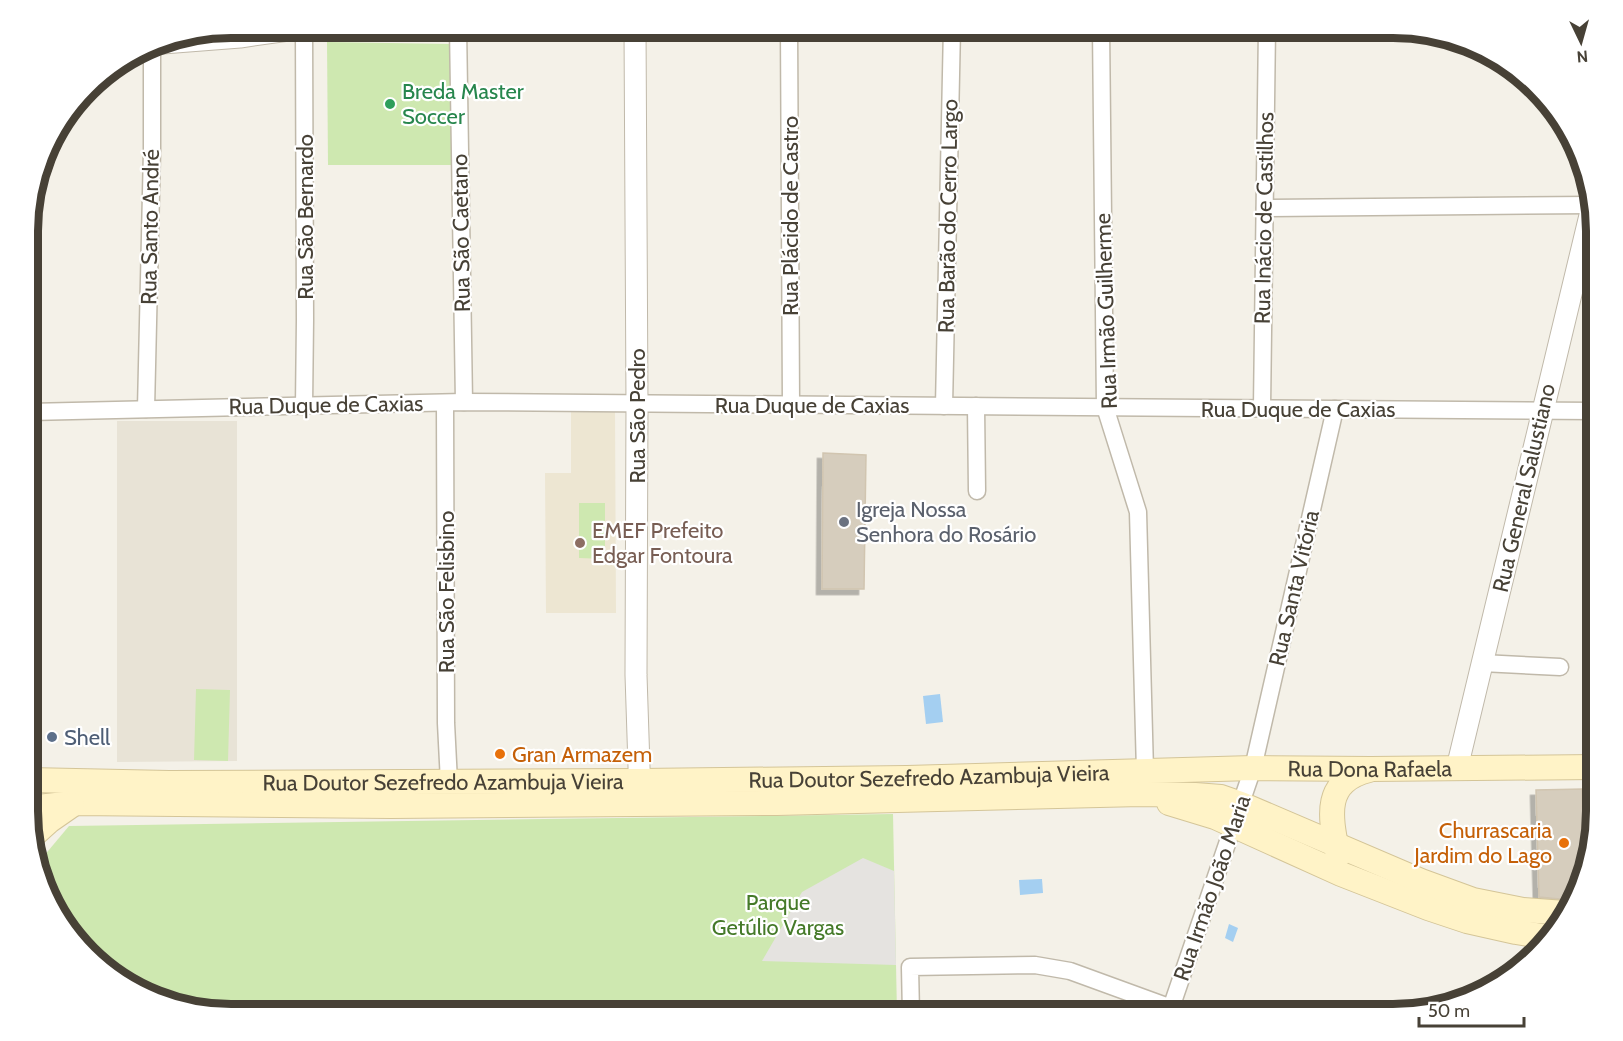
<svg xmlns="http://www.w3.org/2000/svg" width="1623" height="1041" viewBox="0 0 1623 1041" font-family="Cabin,sans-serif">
<defs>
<filter id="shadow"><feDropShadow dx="-5.5" dy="5.5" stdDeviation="0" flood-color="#0004"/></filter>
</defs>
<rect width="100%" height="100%" fill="#f4f1e8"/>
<!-- residential -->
<polygon fill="#e8e3d6" points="117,421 237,421 237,761 117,762"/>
<!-- education -->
<polygon fill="#ede6d2" points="571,410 615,410 616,613 546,613 545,473 571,473"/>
<!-- green -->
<g fill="#cee8b0">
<polygon points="327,42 451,44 453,165 328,165"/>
<polygon points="579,503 605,503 605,559 579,558"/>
<polygon points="196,689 230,690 228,761 194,760"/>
<polygon points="893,814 897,1014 230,1014 166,1003 117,979 54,912 38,863 69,826"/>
</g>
<!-- parking -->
<polygon fill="#e5e3e0" points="863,858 894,871 896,965 762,961 802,892"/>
<!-- water -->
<g fill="#a4cff1">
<polygon points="940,694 943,722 926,724 923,696"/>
<polygon points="1042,879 1043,893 1020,895 1019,880"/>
<polygon points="1229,924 1238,928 1233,942 1225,938"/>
</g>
<!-- building -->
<g fill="#d6cdbd" stroke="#d1c5b0" stroke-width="1.5" filter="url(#shadow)">
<polygon points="823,453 866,455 864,589 822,589"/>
<polygon points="1582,789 1584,857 1570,900 1539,897 1536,790"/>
</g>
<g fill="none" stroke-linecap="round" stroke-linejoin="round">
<!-- minor casing -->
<g stroke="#c0b9aa" stroke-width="19">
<g id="minor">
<polyline points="458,27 464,402"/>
<polyline points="789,27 791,405"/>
<polyline points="1101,27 1105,407 1138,512 1145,771"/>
<polyline points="1265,208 1592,205"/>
<polyline points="445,403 446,723 449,782"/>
<polyline points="304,406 305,320 304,29 428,27"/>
<polyline points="944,406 952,27"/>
<polyline points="976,406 977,491"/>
<polyline points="1262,408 1267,27"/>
<polyline points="146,409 152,150 152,44"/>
<polyline points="29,412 464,402 1596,411"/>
<polyline points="1482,663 1560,667"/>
<polyline points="1171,1008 1253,768 1335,409"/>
<polyline points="911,1014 910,967 1035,965 1070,971 1188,1014"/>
</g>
</g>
<!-- tertiary casing -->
<g stroke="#c0b9aa" stroke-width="23">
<g id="tertiary">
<polyline points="635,27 637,403 636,675 640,797"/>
<polyline points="150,44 240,37 310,27"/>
<polyline points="1457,768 1592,207"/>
</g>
</g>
<!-- secondary casing -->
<g stroke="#d4c598" stroke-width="26">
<g id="secondary">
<path id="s1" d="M29,780l140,3 471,-2 267,-3 346,-10 118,1 225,-2"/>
<polyline points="1169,803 1215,817 1341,874 1428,908 1467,921 1516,932 1548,937"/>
<polyline points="29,808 74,803 391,806 777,803 1141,794 1195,795 1221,797 1241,804 1421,881 1473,900 1523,910 1565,913"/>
<polyline points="29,839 49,821 72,805"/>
<path d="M1338,856c-7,-37 -17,-74 31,-86"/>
</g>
</g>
<!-- minor -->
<use href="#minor" stroke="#fff" stroke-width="16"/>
<!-- tertiary -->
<use href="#tertiary" stroke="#fff" stroke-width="21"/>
<!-- secondary -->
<use href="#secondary" stroke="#fff3c7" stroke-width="24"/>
</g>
<!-- markers -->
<circle fill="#2e9e5b" stroke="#fff" stroke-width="2" cx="390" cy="104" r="6"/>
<circle fill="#6b7280" stroke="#fff" stroke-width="2" cx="844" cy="522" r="6"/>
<circle fill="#8d6e63" stroke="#fff" stroke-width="2" cx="580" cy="543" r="6"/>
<circle fill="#5c6f8a" stroke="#fff" stroke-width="2" cx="52" cy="737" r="6"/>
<g fill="#e8710a" stroke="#fff" stroke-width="2">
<circle cx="500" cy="754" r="6"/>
<circle cx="1564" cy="843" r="6"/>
</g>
<g text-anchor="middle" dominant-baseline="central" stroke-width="4.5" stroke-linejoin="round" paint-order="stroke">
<!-- leisure labels -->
<g font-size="22" fill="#27864d" stroke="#fff" text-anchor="start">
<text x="402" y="91">Breda Master<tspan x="402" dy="25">Soccer</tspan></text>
</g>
<!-- street labels -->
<g font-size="22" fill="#474136" stroke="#fff">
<text transform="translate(790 216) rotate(-90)">Rua Plácido de Castro</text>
<text transform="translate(948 216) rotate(-89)">Rua Barão do Cerro Largo</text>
<text transform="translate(305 217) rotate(-90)">Rua São Bernardo</text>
<text transform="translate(1264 218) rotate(-89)">Rua Inácio de Castilhos</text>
<text transform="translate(150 227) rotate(-89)">Rua Santo André</text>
<text transform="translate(461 233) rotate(-91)">Rua São Caetano</text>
<text transform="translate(1106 311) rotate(-92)">Rua Irmão Guilherme</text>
<text transform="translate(326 405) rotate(-1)">Rua Duque de Caxias</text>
<text x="812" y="405">Rua Duque de Caxias</text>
<text x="1298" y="409">Rua Duque de Caxias</text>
<text transform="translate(637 416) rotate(-90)">Rua São Pedro</text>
<text transform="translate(1524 488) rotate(-77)">Rua General Salustiano</text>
<text transform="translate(1294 588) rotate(-77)">Rua Santa Vitória</text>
<text transform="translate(446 592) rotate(-90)">Rua São Felisbino</text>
<text stroke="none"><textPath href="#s1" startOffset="1341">Rua Dona Rafaela</textPath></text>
<text stroke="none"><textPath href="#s1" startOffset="900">Rua Doutor Sezefredo Azambuja Vieira</textPath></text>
<text stroke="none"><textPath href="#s1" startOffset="414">Rua Doutor Sezefredo Azambuja Vieira</textPath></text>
<text transform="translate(1212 888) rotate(-71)">Rua Irmão João Maria</text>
</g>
<!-- worship labels -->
<g font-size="22" fill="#5b616d" stroke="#fff" text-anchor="start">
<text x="856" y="509">Igreja Nossa<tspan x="856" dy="25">Senhora do Rosário</tspan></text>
</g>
<!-- education labels -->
<g font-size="22" fill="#785e54" stroke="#fff" text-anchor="start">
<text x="592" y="530">EMEF Prefeito<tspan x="592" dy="25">Edgar Fontoura</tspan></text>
</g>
<!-- service labels -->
<g font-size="22" fill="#4e5e75" stroke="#fff" text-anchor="start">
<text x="64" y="737">Shell</text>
</g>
<!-- food labels -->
<g font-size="22" fill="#c56008" stroke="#fff" text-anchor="start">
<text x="512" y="754">Gran Armazem</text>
<text x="1552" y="830" text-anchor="end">Churrascaria<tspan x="1552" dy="25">Jardim do Lago</tspan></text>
</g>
<!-- park labels -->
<g font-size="22" fill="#457a29" stroke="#fff">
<text x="778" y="902">Parque<tspan x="778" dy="25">Getúlio Vargas</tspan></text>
</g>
</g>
<!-- crop -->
<path d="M0 0H1623V1041H0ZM231 38H1393A193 193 0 0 1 1586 231V811A193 193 0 0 1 1393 1004H231A193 193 0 0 1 38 811V231A193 193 0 0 1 231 38Z" fill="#fff" fill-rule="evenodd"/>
<path fill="none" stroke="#474136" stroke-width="8" d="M231 38H1393A193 193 0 0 1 1586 231V811A193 193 0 0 1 1393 1004H231A193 193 0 0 1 38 811V231A193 193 0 0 1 231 38Z"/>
<!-- north arrow -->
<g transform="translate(1581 42) rotate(175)" stroke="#ffffff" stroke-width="4.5" paint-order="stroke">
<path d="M0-4.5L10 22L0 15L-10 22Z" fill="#474136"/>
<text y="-9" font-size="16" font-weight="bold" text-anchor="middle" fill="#474136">N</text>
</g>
<!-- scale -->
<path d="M1419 1017v9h105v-9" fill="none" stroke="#474136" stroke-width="3"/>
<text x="1428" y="1017" font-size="18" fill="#474136" stroke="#ffffff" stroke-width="4.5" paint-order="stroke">50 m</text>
</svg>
